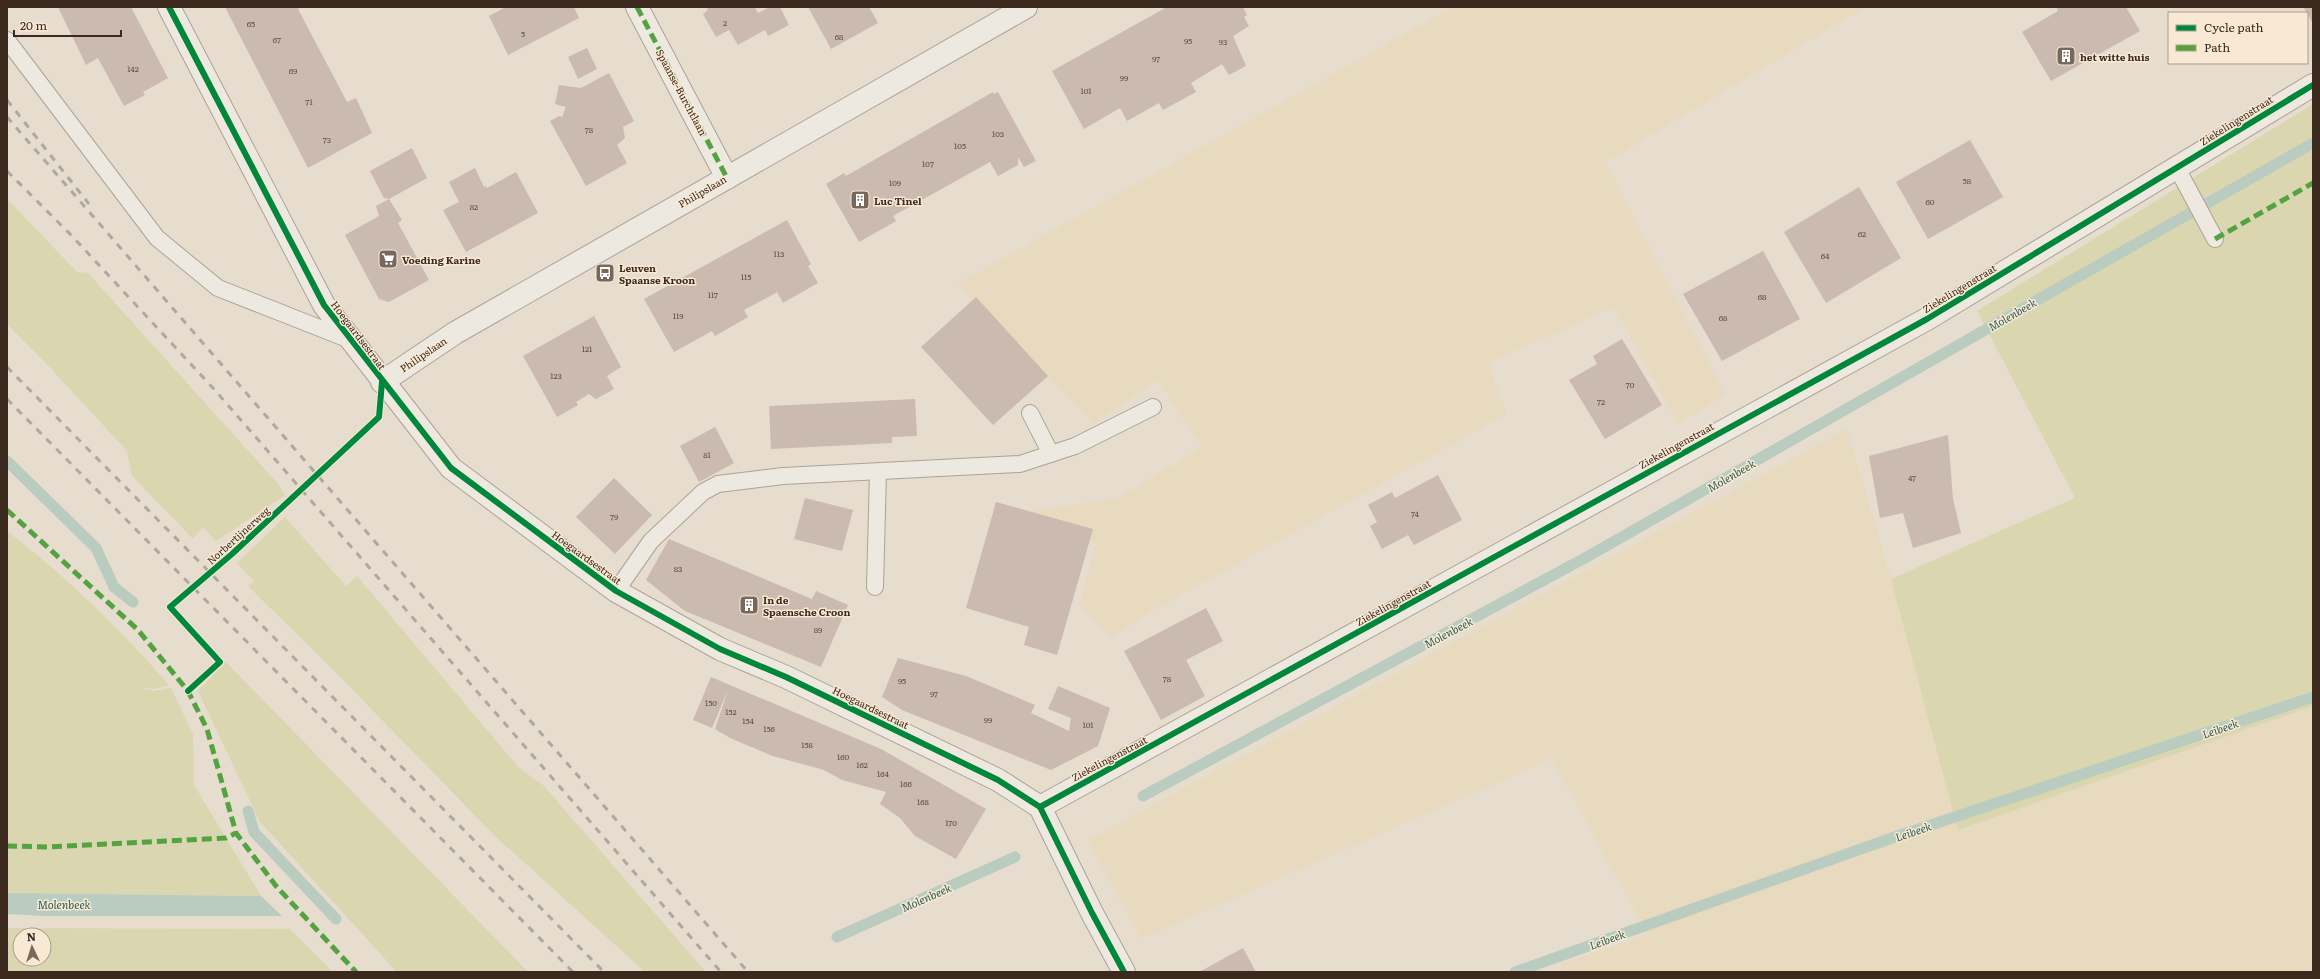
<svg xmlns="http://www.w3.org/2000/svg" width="2320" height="979" viewBox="0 0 2320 979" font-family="Literata,serif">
<rect width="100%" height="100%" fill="#e6ddce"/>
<!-- farmland -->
<g fill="#e7dabe">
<polygon points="1453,7 1866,7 1606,162 1725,395 1678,424 1614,307 1488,363 1507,414 1154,610 1111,637 1080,606 1096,543 1006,515 1118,498 1202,447 1158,380 1094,424 957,284"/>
<polygon points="1847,429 1891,579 1958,830 2313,706 2313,972 1563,972 1560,964 1648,935 1552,759 1141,939 1088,840"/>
</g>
<!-- green -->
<g fill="#dad6b0" fill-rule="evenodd">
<polygon points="2313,104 2313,706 1958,830 1891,579 2075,498 1977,311"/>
<polygon points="7,199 77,272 88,273 278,484 285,495 216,541 203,527 193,539 132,476 127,451 42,359 7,324"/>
<polygon points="285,517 346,586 357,576 519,768 543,785 706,972 645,972 496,837 339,676 248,586 254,581 237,563"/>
<path d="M7,531c59,45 113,98 162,154l-15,4 -16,-2 16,4 17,-3 22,46 1,51 67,111 -254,-3z"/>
<polygon points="226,662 528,972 397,972 260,822 198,691"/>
<path d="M7,928l283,1 43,43h-326zM20,935h24v24h-24z"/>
</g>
<!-- water -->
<polygon fill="#b9ccbf" points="7,893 261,896 282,916 44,916 7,914"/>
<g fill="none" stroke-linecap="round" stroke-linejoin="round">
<!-- stream -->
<g stroke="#b9ccbf" stroke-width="11">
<polyline points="7,461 96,548 114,587 133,602"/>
<polyline points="1143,796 1585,558 2313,143"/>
<polyline points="248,811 254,832 336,919"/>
<polyline points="837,937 1015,857"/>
<polyline points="1515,972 1889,839 2313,697"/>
</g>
</g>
<!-- building -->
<g fill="#cabaaf">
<polygon points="58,7 131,7 168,78 143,92 145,95 124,106 98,58 86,65"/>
<polygon points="225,7 301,7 298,9 347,102 356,98 372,133 308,168"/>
<polygon points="506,7 574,7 579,18 508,55 489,16"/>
<polygon points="706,7 755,7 758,13 770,7 780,7 789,25 768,36 765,30 738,45 729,30 716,37 703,14 708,10"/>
<polygon points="808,7 869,7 878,23 831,49"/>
<polygon points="1167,7 1243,7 1247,15 1244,17 1249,26 1233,36 1246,66 1229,75 1222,64 1191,83 1196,92 1163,110 1159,103 1127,121 1120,108 1084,129 1052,71"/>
<polygon points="2056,7 2126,7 2140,31 2051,81 2022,32 2058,11"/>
<polygon points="2303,7 2313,7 2313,24 2307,13"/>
<polygon points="587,48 597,69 578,79 568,57"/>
<polygon points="609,73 634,121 623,127 625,138 617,145 627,163 586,186 550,121 559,116 562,117 566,107 555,104 559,85 581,88"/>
<polygon points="993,92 994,94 998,92 1036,161 1024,167 1018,157 1018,165 998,176 990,162 893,216 896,221 859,242 826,184 844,173 846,176"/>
<polygon points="1970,140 2003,197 1928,239 1896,182"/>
<polygon points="412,148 427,178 389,199 384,198 370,171"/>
<polygon points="475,168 484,187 486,186 487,188 516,172 538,213 466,252 443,210 459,202 449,182"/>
<polygon points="1859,187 1901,258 1826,303 1784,232"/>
<polygon points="389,199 402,220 398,223 429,280 389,302 379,299 345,235 379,216 376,206"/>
<polygon points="787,220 811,264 808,266 818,283 783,303 777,292 774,294 744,310 748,317 715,336 712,331 674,352 644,299"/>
<polygon points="1763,251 1800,319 1722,361 1683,294"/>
<polygon points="976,297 1048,376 993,425 921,347"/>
<polygon points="594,316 621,367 607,376 614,389 596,399 589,394 576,402 578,405 557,417 523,356"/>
<polygon points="1622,339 1662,405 1605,439 1569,380 1597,364 1593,356"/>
<polygon points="915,399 917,436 892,437 892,443 771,449 769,406"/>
<polygon points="715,427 734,463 699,482 680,446"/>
<polygon points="1948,435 1953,499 1961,533 1913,548 1903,513 1880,518 1869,456"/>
<polygon points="1438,475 1462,520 1414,545 1408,535 1382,549 1370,526 1377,522 1368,505 1392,492 1395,498"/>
<polygon points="614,478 652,515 615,554 576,517"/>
<polygon points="805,498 853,510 842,551 794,539"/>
<polygon points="996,502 1093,529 1057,655 1024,645 1029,627 966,608"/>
<polygon points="669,539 812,599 816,591 848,605 821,667 685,611 646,580"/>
<polygon points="1206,608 1223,641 1186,660 1205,696 1161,720 1124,651"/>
<polygon points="898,658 966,676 1035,705 1031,713 1069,731 1071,718 1048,709 1058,686 1110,708 1098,746 1051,770 902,710 882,697"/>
<polygon points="711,677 881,749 986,809 956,859 915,836 900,818 880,804 886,792 842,780 824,770 773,756 730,738 715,729 728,690 712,728 693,720"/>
<polygon points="1243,948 1256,972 1202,972 1201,971"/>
</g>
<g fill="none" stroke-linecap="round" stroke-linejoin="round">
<!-- service casing -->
<g stroke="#aca297" stroke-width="18">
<g id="service">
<polyline points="7,40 157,238 218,288 350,340"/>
<polyline points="2177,168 2215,239"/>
<polyline points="1030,413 1051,454"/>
<polyline points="875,587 878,472"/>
<polyline points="616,591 651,541 703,492 718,484 783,476 1020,464 1075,446 1153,407"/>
</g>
</g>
<!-- minor casing -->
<g stroke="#aca297" stroke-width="24">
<g id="minor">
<polyline points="169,7 324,305 451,468 616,591 720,649 786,677 998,780 1040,807 1092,913 1124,972"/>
<polyline points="637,7 727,178"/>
<polyline points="382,382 455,333 1026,7"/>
<polyline points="1040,807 1927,319 2313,85"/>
</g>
</g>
<!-- service -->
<use href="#service" stroke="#eee9e0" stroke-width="16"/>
<!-- minor -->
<use href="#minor" stroke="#eee9e0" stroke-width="22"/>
<!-- rail -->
<g stroke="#aea8a1" stroke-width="3" stroke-dasharray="7 7" stroke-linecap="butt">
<polyline points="7,100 89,204"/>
<polyline points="7,117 748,972"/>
<polyline points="7,171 72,236 213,388 721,972"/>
<polyline points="7,367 604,972"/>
<polyline points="7,399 573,972"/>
</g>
<!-- quiet -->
<g stroke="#54a341" stroke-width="5" stroke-dasharray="10 5" stroke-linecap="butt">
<polyline points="637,7 727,178"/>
<polyline points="2215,239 2313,183"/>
<polyline points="7,510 138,630 188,691 207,729 236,833 276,886 356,972"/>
<polyline points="7,846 49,847 226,838 236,833"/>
</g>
<!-- cycleway casing -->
<g stroke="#f8e9d4" stroke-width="8">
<g id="cycleway">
<polyline points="169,7 324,305 451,468 616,591 720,649 786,677 998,780 1040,807 1092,913 1124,972"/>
<polyline points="188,691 220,662 170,607 232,554 379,417 382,382"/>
<polyline points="1040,807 1927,319 2313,85"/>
</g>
</g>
<!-- cycleway -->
<use href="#cycleway" stroke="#00873e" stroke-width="6"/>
</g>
<!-- icons -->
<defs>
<g id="building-square" transform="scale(1)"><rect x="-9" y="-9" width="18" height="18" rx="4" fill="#78685c" stroke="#f8e9d4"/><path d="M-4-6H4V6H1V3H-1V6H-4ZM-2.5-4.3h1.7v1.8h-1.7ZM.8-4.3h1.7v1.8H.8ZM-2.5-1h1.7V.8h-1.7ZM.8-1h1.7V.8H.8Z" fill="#fff"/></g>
<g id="supermarket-square" transform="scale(1)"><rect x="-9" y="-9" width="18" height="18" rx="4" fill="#78685c" stroke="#f8e9d4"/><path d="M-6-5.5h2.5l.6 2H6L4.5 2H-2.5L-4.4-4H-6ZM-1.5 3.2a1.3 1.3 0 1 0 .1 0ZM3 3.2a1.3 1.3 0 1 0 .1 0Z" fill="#fff"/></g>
<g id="bus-square" transform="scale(1)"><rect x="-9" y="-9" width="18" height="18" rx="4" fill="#78685c" stroke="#f8e9d4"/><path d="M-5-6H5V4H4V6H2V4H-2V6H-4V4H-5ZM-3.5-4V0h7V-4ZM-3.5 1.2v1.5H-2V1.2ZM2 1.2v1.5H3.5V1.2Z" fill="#fff"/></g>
</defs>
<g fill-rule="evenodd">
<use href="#building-square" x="2066" y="56"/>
<use href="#building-square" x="860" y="200"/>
<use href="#supermarket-square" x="388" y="259"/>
<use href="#bus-square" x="605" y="273"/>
<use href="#building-square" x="749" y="605"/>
</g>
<g text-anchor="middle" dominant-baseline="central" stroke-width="3" stroke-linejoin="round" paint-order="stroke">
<!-- number labels -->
<g font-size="8" fill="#604d42">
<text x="725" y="22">2</text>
<text x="251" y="23">65</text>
<text x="523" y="33">5</text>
<text x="839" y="36">68</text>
<text x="277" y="39">67</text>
<text x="1188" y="40">95</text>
<text x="1223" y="41">93</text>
<text x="1156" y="58">97</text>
<text x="133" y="68">142</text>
<text x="293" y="70">69</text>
<text x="1124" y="77">99</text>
<text x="1086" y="90">101</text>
<text x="309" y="101">71</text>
<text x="589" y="129">78</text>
<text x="998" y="133">103</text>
<text x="327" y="139">73</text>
<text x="960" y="145">105</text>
<text x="928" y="163">107</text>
<text x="1967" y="180">58</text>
<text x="895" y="182">109</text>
<text x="1930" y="201">60</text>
<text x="474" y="206">82</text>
<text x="1862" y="233">62</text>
<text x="779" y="253">113</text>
<text x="1825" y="255">64</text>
<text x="746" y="276">115</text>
<text x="713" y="294">117</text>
<text x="1762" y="296">68</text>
<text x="678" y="315">119</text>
<text x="1723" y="317">68</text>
<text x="587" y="348">121</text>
<text x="556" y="375">123</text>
<text x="1630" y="384">70</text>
<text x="1601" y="401">72</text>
<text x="707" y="454">81</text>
<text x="1912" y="477">47</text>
<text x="1415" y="513">74</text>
<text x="614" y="516">79</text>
<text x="678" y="568">83</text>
<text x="818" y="629">89</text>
<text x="1167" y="678">78</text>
<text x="902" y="680">95</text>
<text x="934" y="693">97</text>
<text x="711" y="702">150</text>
<text x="731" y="711">152</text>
<text x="988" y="719">99</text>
<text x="748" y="720">154</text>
<text x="1088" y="724">101</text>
<text x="769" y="728">156</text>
<text x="807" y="744">158</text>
<text x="843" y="756">160</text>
<text x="862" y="764">162</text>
<text x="883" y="773">164</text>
<text x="906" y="783">166</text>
<text x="923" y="801">168</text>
<text x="951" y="822">170</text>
</g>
<!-- poi labels -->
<g font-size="10" font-weight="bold" fill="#3c291e" stroke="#f8e9d4" text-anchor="start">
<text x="2080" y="56">het witte huis</text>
<text x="874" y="200">Luc Tinel</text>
<text x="402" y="259">Voeding Karine</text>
<text x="619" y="267">Leuven<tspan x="619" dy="12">Spaanse Kroon</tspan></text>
<text x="763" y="599">In de<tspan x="763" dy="12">Spaensche Croon</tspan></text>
</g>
<!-- street labels -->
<g font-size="10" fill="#3c291e" stroke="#f8e9d4">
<text transform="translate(682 92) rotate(62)">Spaanse-Burchtlaan</text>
<text transform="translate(2236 120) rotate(-32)">Ziekelingenstraat</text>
<text transform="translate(702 191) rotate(-30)">Philipslaan</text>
<text transform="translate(1959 288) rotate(-31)">Ziekelingenstraat</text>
<text transform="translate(359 335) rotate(53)">Hoegaardsestraat</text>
<text transform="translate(423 354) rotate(-34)">Philipslaan</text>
<text transform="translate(1676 445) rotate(-29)">Ziekelingenstraat</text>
<text transform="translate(238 535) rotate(-42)">Norbertijnerweg</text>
<text transform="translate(587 557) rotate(36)">Hoegaardsestraat</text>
<text transform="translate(1393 602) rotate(-29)">Ziekelingenstraat</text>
<text transform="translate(871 707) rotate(26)">Hoegaardsestraat</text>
<text transform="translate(1109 758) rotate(-28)">Ziekelingenstraat</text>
</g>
<!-- water labels -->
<g font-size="11" font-style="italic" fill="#2c5d54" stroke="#f8e9d4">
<text transform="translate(2012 314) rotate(-30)">Molenbeek</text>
<text transform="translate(1731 475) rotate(-30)">Molenbeek</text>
<text transform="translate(1448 632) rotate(-28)">Molenbeek</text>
<text transform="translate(2220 728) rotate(-19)">Leibeek</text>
<text transform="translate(1913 831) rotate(-19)">Leibeek</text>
<text transform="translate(926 897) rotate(-24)">Molenbeek</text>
<text x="64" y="904">Molenbeek</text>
<text transform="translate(1607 939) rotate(-20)">Leibeek</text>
</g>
</g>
<!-- border -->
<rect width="2320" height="979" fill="none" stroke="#3c291e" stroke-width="16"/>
<!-- legend -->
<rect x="2168" y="12" width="140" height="52" fill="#f8e9d4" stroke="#ad9c8b"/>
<rect x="2176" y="25" width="20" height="6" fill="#00873e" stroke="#ad9c8b"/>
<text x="2204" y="32" font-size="12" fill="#3c291e">Cycle path</text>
<rect x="2176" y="45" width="20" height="6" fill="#54a341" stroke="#ad9c8b"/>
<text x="2204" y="52" font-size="12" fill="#3c291e">Path</text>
<!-- north arrow -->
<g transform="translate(32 947) rotate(356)"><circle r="19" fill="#f8e9d4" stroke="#ad9c8b"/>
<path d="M0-3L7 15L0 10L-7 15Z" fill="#78685c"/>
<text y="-6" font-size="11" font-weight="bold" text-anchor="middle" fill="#3c291e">N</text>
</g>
<!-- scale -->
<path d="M14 30v6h107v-6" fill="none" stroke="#3c291e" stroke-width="2"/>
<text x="20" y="30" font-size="12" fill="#3c291e" stroke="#f8e9d4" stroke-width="3" paint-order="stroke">20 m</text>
</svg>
